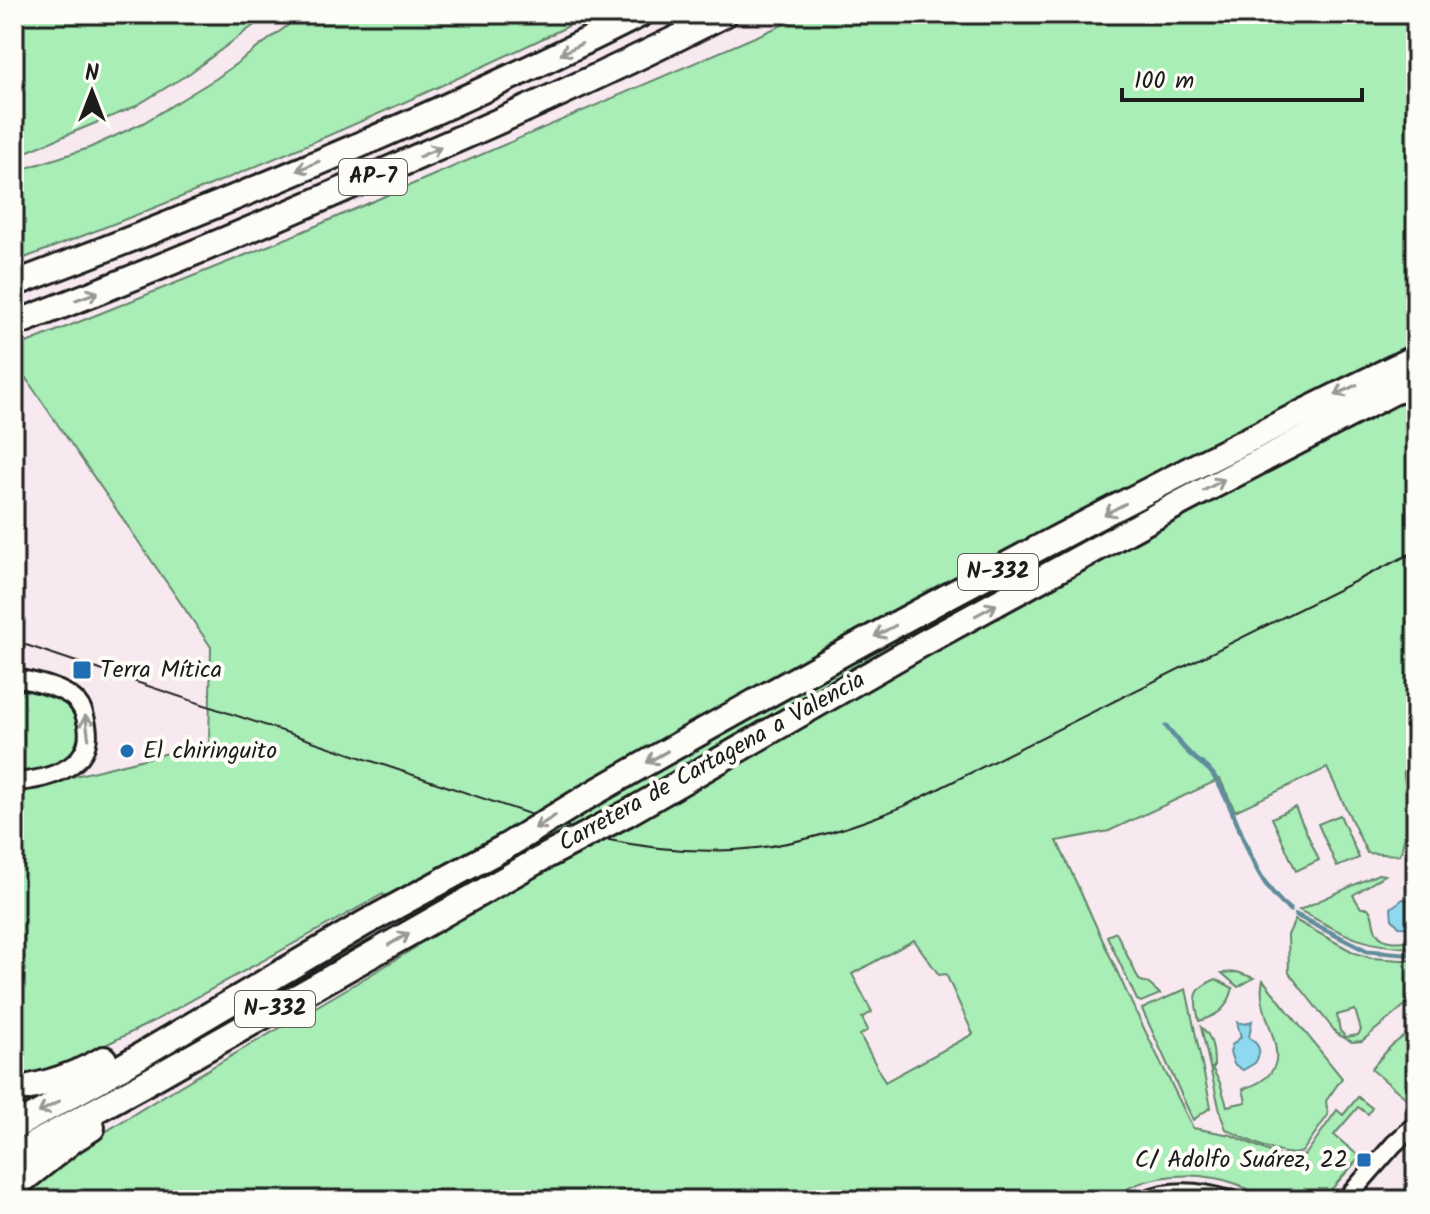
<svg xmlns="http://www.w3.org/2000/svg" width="1430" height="1214" viewBox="0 0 1430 1214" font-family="Kalam,sans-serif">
<rect width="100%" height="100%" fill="#f8e9f0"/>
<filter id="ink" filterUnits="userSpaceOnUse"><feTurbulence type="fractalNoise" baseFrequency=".0125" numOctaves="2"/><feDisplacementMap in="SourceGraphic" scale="16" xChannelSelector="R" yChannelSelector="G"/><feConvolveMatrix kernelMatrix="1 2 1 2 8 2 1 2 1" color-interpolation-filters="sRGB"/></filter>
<g filter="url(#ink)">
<!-- green -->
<g fill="#a9edb7" stroke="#62846a" stroke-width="2" fill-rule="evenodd">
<polygon points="14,14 269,14 190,73 134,107 14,157"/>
<path d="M303,14h290c-189,93 -382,174 -579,248v-90l75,-24 54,-25 74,-45z"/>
<path d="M808,14h608v742c-23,18 -7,25 -6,46 0,16 -6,35 -9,51l-3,2 -31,-2 -40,-85 -92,43 -15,-32 -111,52 -52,10 75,163 61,124 38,7 53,23h11l11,-4 31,-44 6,5 15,-18 14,11 -4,6 -10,-7 -24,28 26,22 -38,43c-15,0 -45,4 -57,-1 -9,-3 -18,-11 -28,-15 -38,-14 -94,-12 -126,16h-1097v-6c127,-93 269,-164 402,-247l-33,-53 -229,127 -79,39 -61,21v-290l195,-48 2,-96 -197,-286v-13l276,-111zM914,940l25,35 7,-1 27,60 -88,48 -25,-47 8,-5 -6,-12 10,-6 -20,-38z"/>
<polygon points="14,684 70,703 84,729 77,752 61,763 14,775"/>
<polygon points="1295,807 1319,860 1296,871 1272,818"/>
<polygon points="1340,815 1359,858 1337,867 1318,824"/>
<path d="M1378,874l7,1 -32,20 8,13h7c7,8 4,17 9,25 6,12 28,8 39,7v8c-53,-1 -72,-13 -117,-38z"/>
<path d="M1295,920l60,33 16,5 45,3v35l-54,45 -10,1 -15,-8 -48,-61 -1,-38zM1355,1010l6,20 -3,5 -12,2 -6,-6 -3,-16z"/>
<polygon points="1116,932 1139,980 1149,984 1160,994 1141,1002 1137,1000 1107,936"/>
<polygon points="1237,972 1254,978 1238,987 1222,973"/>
<path d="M1216,979l17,9c-5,20 -14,27 -34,33 -5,-24 -7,-32 17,-42z"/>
<path d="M1263,980l79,98 -16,23 2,14 -26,37c-18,8 -57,-14 -76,-23l-5,-13 -20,-89c12,9 13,25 13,40l-2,1 8,15 7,23 19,-4 -3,-13c68,-21 9,-69 20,-109z"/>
<polygon points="1186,989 1211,1107 1193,1120 1142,1009"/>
<polygon points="1416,1027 1416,1090 1407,1099 1371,1069 1391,1046"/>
</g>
<!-- water -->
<g fill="#8fd9f0" stroke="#618d9b" stroke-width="2">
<polygon points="1403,899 1411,900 1416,905 1414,928 1399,927 1392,919 1391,908"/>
<path d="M1252,1021l-3,16c10,8 14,14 6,26l-12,7 -9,-6 -4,-12 2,-7 9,-8 -4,-15 8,2z"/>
</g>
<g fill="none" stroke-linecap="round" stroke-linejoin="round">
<!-- stream -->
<g stroke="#618d9b" stroke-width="5">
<path d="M1166,726c8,10 16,21 25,29 11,10 18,11 26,26 26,42 32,98 73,129"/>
<polyline points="1296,915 1367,951 1416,955"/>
</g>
<!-- minor casing -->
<g stroke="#1c1c1c" stroke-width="22">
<g id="minor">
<path d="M14,677c18,5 45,9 59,21 9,7 12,16 14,27 8,42 -39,55 -73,57"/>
<path d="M1144,1200c28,-12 57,-9 85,0"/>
<polyline points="1345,1200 1394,1144 1416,1124"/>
</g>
</g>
<!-- highway casing -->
<g stroke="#1c1c1c" stroke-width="30">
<g id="highway">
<path d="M14,284c213,-80 424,-168 627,-270"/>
<path d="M14,324c136,-51 270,-108 403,-167 104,-45 207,-91 308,-143"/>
<path d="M585,798c272,-156 549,-305 831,-441"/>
<polyline points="626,814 922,644 1182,502 1416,380"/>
<path d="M14,1090c32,-5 62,-15 90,-31"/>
<polyline points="14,1127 106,1076 365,923 505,847"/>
<polyline points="14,1155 142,1085 535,862"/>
<polyline points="14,1187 73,1140 92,1128"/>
</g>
</g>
<!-- minor -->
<use href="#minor" stroke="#fdfcf7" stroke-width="16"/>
<!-- highway -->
<use href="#highway" stroke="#fdfcf7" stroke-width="24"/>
<!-- tram -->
<path stroke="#1c1c1c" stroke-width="2" d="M14,641l590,198c112,24 195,11 300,-33l512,-255"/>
<!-- highway-bridge casing -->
<g stroke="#1c1c1c" stroke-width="30" stroke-linecap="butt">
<g id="highway-bridge">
<polyline points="505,847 585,798"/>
<polyline points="535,862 626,814"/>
</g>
</g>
<!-- highway-bridge -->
<use href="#highway-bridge" stroke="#fdfcf7" stroke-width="24"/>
</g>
<!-- one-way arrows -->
<defs><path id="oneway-shaft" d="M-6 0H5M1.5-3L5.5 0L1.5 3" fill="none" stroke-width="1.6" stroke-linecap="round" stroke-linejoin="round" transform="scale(2)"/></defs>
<g stroke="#989794">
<use href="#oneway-shaft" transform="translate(571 49) rotate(153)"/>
<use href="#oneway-shaft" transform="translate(430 152) rotate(-24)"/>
<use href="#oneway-shaft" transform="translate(308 166) rotate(157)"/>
<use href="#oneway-shaft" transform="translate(87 296) rotate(-20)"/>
<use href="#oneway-shaft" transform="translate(1346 390) rotate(154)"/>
<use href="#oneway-shaft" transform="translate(1214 485) rotate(-28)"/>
<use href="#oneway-shaft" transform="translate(1115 509) rotate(152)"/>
<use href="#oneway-shaft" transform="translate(986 610) rotate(-28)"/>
<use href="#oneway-shaft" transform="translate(885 631) rotate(152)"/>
<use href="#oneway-shaft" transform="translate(87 727) rotate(-98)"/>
<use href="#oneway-shaft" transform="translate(657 757) rotate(150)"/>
<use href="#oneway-shaft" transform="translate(545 822) rotate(148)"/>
<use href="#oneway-shaft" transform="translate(399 939) rotate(-30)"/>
<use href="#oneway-shaft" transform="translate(49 1107) rotate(151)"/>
</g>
</g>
<!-- markers -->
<g fill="#1f6fb2" stroke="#fdfcf7" stroke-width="3">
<rect x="72" y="660" width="20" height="20" rx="4"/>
<circle cx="127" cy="751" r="8"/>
<rect x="1356" y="1152" width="16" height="16" rx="4"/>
</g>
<g text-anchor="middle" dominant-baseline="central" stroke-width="8" stroke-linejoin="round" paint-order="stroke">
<!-- shield labels -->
<g fill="#fdfcf7" stroke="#605f5e" stroke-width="2">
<rect x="339" y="159" width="68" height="36" rx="6"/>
<rect x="958" y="554" width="80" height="36" rx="6"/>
<rect x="235" y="991" width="80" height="36" rx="6"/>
</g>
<g font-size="22" font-weight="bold" fill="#1c1c1c">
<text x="373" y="177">AP-7</text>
<text x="998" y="572">N-332</text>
<text x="275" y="1009">N-332</text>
</g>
<!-- poi labels -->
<g font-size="24" fill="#1c1c1c" stroke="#fdfcf7" text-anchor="start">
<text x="100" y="670">Terra Mítica</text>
<text x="143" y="751">El chiringuito</text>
<text x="1348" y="1160" text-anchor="end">C/ Adolfo Suárez, 22</text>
</g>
<!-- street labels -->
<g font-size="24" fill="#1c1c1c" stroke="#fdfcf7">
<text transform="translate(712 762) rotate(-29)">Carretera de Cartagena a Valencia</text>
</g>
</g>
<!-- margin -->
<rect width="1430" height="1214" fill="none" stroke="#fdfcf7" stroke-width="48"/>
<rect x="24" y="24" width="1382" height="1166" fill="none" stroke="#1c1c1c" stroke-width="3" filter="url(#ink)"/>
<!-- north arrow -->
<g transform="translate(92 92)" stroke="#fdfcf7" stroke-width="6" paint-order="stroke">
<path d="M0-6L14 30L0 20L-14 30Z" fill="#1c1c1c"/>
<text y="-12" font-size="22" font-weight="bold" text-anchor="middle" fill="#1c1c1c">N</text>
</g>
<!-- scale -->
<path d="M1122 88v12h240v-12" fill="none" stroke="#1c1c1c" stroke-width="4"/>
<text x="1134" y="88" font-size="24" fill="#1c1c1c" stroke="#fdfcf7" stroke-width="6" paint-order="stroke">100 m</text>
</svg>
